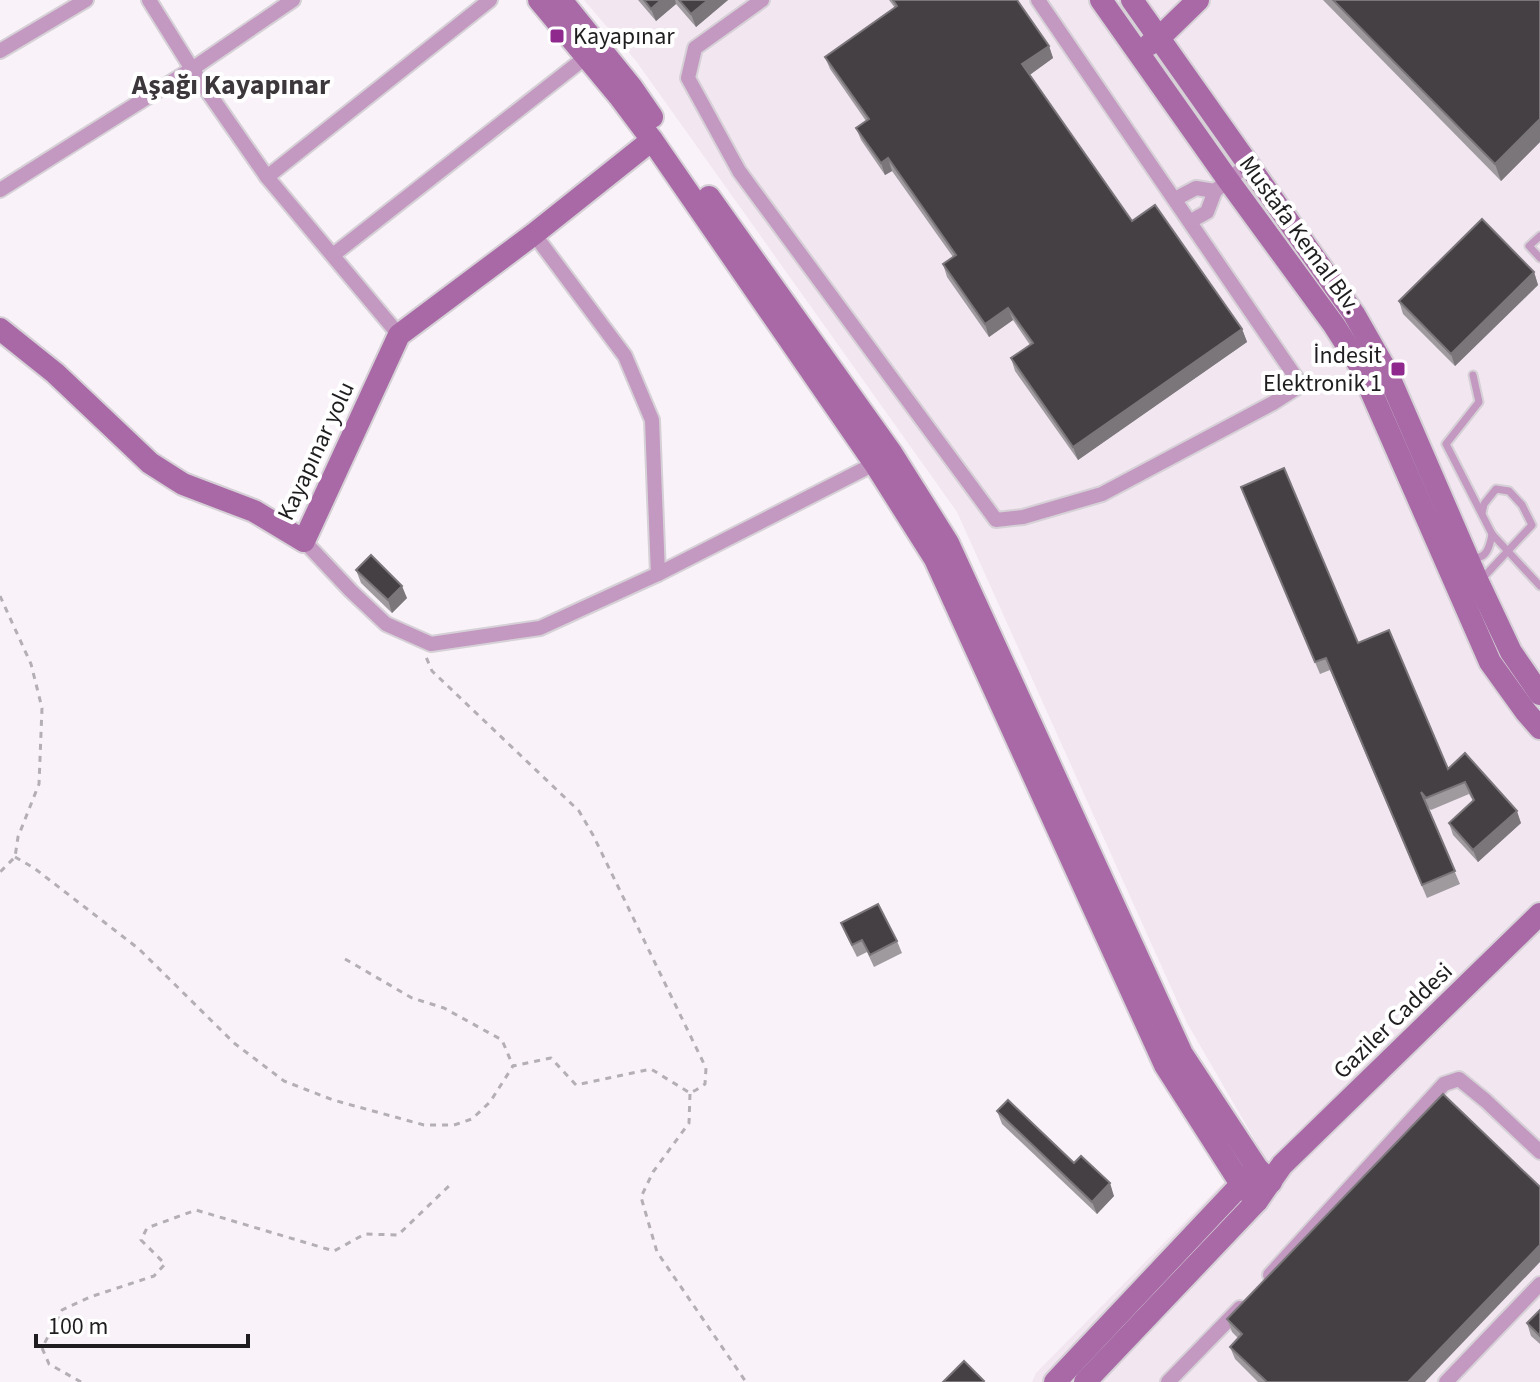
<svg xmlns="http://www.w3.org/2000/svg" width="1540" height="1382" viewBox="0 0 1540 1382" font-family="'Source Sans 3',sans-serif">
<rect width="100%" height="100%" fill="#f9f3f9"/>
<!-- built -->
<polygon fill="#f2e6f1" points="584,0 1540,0 1540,1382 1032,1382 1036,1373 1226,1180 1260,1149 1187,1023 957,512 636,61"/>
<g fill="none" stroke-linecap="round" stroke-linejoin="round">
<!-- lane casing -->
<g stroke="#d6d1d6" stroke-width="11">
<g id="lane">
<polyline points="1540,236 1529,246 1540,258"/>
<polyline points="1473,375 1479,402 1446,444 1492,534 1540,586"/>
<path d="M1471,556c15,6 19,-10 21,-22"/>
<polyline points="1480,581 1532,525 1522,505 1509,491 1496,489 1484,504 1482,513"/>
</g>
</g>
<!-- street casing -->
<g stroke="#d6d1d6" stroke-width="18">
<g id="street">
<polyline points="149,0 192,69 267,177 399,335"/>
<polyline points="762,0 695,48 688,78 739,171 996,520 1023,517 1102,494 1273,403 1301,385 1038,0"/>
<polyline points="0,51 86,0"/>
<polyline points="267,177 490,0"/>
<polyline points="0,190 192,69 293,0"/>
<polyline points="1175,199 1196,188 1215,191"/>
<polyline points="1191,221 1207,212 1215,191 1247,165"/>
<polyline points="534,234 625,356 652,420 658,574"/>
<polyline points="333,255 586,57"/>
<polyline points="304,541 351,591 386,624 431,644 540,628 658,574 880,461"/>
<polyline points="1270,1275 1444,1084 1459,1079 1486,1101 1540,1152"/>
<polyline points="1168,1382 1240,1308"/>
<polyline points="1446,1382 1540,1284"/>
</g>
</g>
<!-- secondary casing -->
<g stroke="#d6d1d6" stroke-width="26">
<g id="secondary">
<polyline points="539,0 619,96 652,140 875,464 935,559 1165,1065 1241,1184 1257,1201"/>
<polyline points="561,0 632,88 652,117"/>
<polyline points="1101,0 1228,180 1334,325 1360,366 1490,662 1526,712 1540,728"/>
<polyline points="1132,0 1354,314 1387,372 1478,582 1511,652 1540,694"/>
<polyline points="1150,44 1159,38 1198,0"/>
<polyline points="709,197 892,454 948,543 1182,1054 1257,1168 1271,1182"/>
<polyline points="0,329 55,373 150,463 183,484 254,511 304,541 399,335 534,234 652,140"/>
<polyline points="1055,1382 1251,1174"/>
<polyline points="1085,1382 1257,1201 1282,1165 1540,914"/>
</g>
</g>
<!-- path -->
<g stroke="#b4afb4" stroke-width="3" stroke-dasharray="6 6" stroke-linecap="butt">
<polyline points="0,596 31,664 42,708 39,784 18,837 15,857 0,872"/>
<polyline points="15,857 34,868 139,949 234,1043 284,1081 333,1100 424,1125 454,1125 472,1119 490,1102 513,1066 551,1058 576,1085 651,1069 690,1093 696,1090 705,1084 706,1068 593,835 579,811 432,671 426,657"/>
<polyline points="345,959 412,998 444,1008 502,1040 513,1066"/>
<polyline points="690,1094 689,1123 653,1172 641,1197 657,1252 746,1382"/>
<polyline points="81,1382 49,1364 42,1348 62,1310 90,1297 154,1276 165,1264 141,1240 147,1228 196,1210 334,1251 365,1234 398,1235 451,1184"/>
</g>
<!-- lane -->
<use href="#lane" stroke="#c398c1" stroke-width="7"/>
<!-- street -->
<use href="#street" stroke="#c398c1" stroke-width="14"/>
<!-- secondary -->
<use href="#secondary" stroke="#a869a6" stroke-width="22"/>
</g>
<!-- wall -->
<g fill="#9e9a9e">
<polygon points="638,0 728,0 696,27 676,4 656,21"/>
<polygon points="889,0 1017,0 1049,46 1053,58 1029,75 1132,221 1242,329 1247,342 1078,460 1015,371 1011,358 1030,345 1013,320 989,337 947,277 943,264 953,257 892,171 885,175 861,140 856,128 866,121 830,69 825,57 895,8"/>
<polygon points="1323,0 1540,0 1540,142 1501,181"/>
<polygon points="1534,272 1538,285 1455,366 1403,314 1399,301"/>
<polygon points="1241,487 1358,643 1448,769 1521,823 1478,862 1453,835 1449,823 1473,801 1469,794 1431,810 1427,807 1460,884 1427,898 1330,670 1320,674"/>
<polygon points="356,570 407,598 392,613 361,583"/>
<polygon points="841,923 897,941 902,953 874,967 867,952 857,957 846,935"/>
<polygon points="997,1111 1074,1163 1114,1196 1097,1214 1002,1124"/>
<polygon points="1540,1310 1540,1344 1531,1336 1527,1323"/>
<polygon points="1227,1319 1425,1382 1258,1382 1235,1359 1230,1347 1238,1338 1232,1332"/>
</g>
<!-- shaded-wall -->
<g fill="#7a767a">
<polygon points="661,0 675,0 676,4 656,21 651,9"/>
<polygon points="708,0 728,0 696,27 691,14"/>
<polygon points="1049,46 1053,58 1027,77 1022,64"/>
<polygon points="1540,119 1540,142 1501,181 1495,164"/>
<polygon points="888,158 892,171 885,175 881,163"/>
<polygon points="1534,272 1538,285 1455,366 1451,354"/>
<polygon points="1008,308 1013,320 989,337 985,324"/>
<polygon points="1242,329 1247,342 1078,460 1073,447"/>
<polygon points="402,586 407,598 392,613 388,600"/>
<polygon points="1517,811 1521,823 1478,862 1473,850"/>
<polygon points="1110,1183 1114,1196 1097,1214 1092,1202"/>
<polygon points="1540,1245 1540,1262 1425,1382 1408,1382"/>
</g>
<!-- building -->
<g fill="#444044" stroke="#7a767a" stroke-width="2">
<polygon points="644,0 661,0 651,9"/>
<polygon points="679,0 708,0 691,14"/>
<polygon points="893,0 1017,0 1049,46 1022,64 1132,221 1155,205 1242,329 1073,447 1011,358 1033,343 1008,308 985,324 943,264 956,255 888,158 881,163 856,128 869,119 825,57 897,6"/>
<polygon points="1333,0 1540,0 1540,119 1495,164"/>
<polygon points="1482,219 1534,272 1451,354 1399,301"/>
<polygon points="1284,468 1358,643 1389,630 1448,769 1465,753 1517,811 1473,850 1449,823 1474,800 1465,782 1426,798 1421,792 1455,871 1422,885 1326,658 1315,662 1241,487"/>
<polygon points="371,555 402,586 388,600 356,570"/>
<polygon points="878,904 897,941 870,955 862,940 852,945 841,923"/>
<polygon points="1443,1094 1540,1187 1540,1245 1408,1382 1267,1382 1230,1347 1242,1334 1227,1319"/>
<polygon points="1008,1100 1074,1163 1081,1156 1110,1183 1092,1202 997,1111"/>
<polygon points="1540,1310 1540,1336 1527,1323"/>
<polygon points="964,1361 984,1381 983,1382 943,1382"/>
</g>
<!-- markers -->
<g fill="#8f298e" stroke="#fff" stroke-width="3">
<rect x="549" y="28" width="16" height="16" rx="4"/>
<rect x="1390" y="361" width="16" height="16" rx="4"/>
</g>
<g text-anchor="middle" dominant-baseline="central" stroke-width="8" stroke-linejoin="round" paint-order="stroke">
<!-- poi labels -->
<g font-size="24" fill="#1f1d1f" stroke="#fff" text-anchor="start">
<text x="573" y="36">Kayapınar</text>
<text x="1382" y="355" text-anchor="end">İndesit<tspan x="1382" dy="28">Elektronik 1</tspan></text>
</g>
<!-- street labels -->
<g font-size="24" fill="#1f1d1f" stroke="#fff">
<text transform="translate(1300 235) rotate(54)">Mustafa Kemal Blv.</text>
<text transform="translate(316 451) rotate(-65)">Kayapınar yolu</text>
<text transform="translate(1393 1021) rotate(-44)">Gaziler Caddesi</text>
</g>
<!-- quarter labels -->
<g font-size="28" font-weight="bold" fill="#3c373b" stroke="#fff">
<text x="231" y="85">Aşağı Kayapınar</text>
</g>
</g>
<!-- scale -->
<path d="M36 1334v12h212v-12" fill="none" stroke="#1f1d1f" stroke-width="4"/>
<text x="48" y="1334" font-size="24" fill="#1f1d1f" stroke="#ffffff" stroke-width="6" paint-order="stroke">100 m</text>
</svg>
